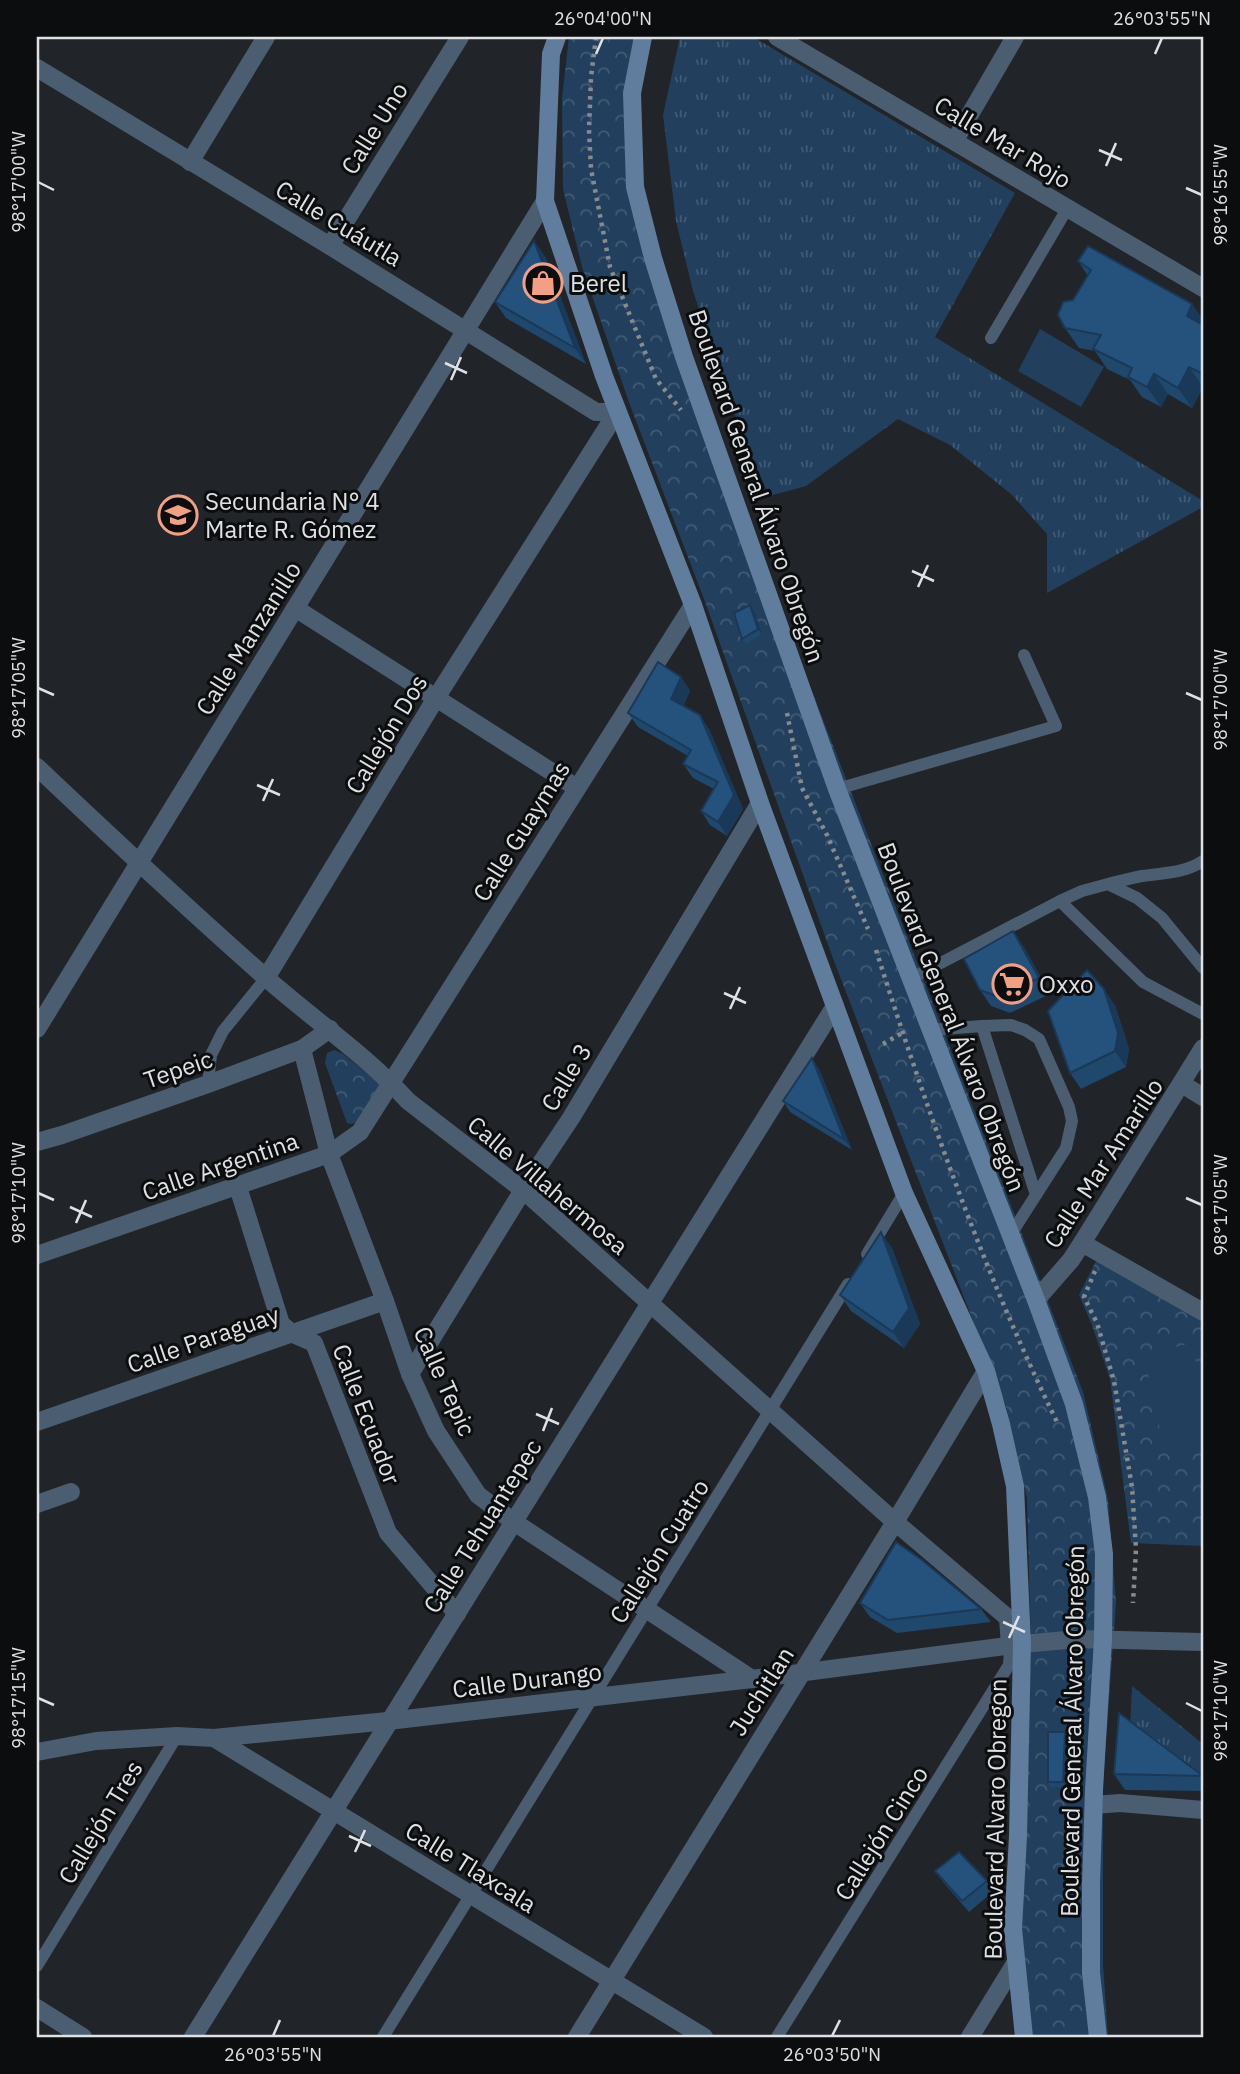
<svg xmlns="http://www.w3.org/2000/svg" width="1240" height="2074" viewBox="0 0 1240 2074" font-family="'IBM Plex Sans',sans-serif">
<defs>
<pattern id="grass-tufts" width="24" height="20" patternUnits="userSpaceOnUse" patternTransform="scale(1.75)"><rect width="24" height="20" fill="#22405e"/><path d="M3 7l-1-3M5 7V3M7 7l1-3M15 17l-1-3M17 17v-4M19 17l1-3" fill="none" stroke="#425b75"/></pattern>
<pattern id="park-crowns" width="20" height="18" patternUnits="userSpaceOnUse" patternTransform="scale(1.75)"><rect width="20" height="18" fill="#22405e"/><path d="M2 6a3 3 0 1 1 6 0M12 15a3 3 0 1 1 6 0" fill="none" stroke="#425b75"/></pattern>
</defs>
<rect width="100%" height="100%" fill="#212428"/>
<!-- grass -->
<g fill="url(#grass-tufts)">
<polygon points="680,37 753,37 1015,193 935,337 1203,501 1203,507 1047,593 1047,534 1011,494 950,445 898,419 806,486 769,496 738,424 693,291 676,221 663,115"/>
<polygon points="1132,1686 1203,1744 1203,1789 1130,1729"/>
</g>
<!-- park -->
<g fill="url(#park-crowns)">
<polygon points="569,37 640,37 635,185 674,334 1083,1392 1108,1499 1116,1603 1103,1784 1103,1964 1108,2037 1025,2037 1019,1970 1031,1646 1027,1498 1006,1406 834,961 704,599 630,405 582,267 563,189 562,98"/>
<polygon points="334,1050 343,1054 379,1083 381,1089 356,1122 352,1124 347,1123 325,1063 327,1053"/>
<polygon points="1097,1259 1203,1320 1203,1546 1131,1543 1110,1379 1092,1325 1079,1295"/>
</g>
<!-- pitch -->
<g fill="#22405e">
<polygon points="1040,329 1104,367 1081,407 1018,371"/>
<polygon points="1192,1343 1203,1397 1203,1440 1164,1449 1144,1354"/>
</g>
<g fill="none" stroke-linecap="round" stroke-linejoin="round">
<!-- path -->
<g stroke="#888b8e" stroke-width="4.5" stroke-dasharray="3.5 5" stroke-linecap="butt">
<polyline points="596,37 591,77 589,130 591,169 610,267 656,379 681,410"/>
<polyline points="787,713 802,788 827,835 868,929"/>
<path d="M876,950c51,160 107,321 181,472"/>
<polyline points="883,1044 904,1032"/>
<polyline points="1095,1271 1084,1297 1097,1323 1114,1381 1132,1487 1136,1549 1133,1603"/>
<polyline points="1079,1609 1082,1582"/>
<polyline points="1078,1692 1078,1662 1085,1662"/>
</g>
<!-- service -->
<g stroke="#4b5d71" stroke-width="12">
<polyline points="991,338 1067,209"/>
<polyline points="837,789 1056,726 1024,655"/>
<path d="M1108,884c12,-3 23,-6 34,-8 21,-3 43,-3 61,-15"/>
<polyline points="1060,901 1143,982 1203,1014"/>
<polyline points="912,978 1060,901 1082,891 1108,884 1137,898 1162,918 1203,968"/>
<polyline points="982,1026 1011,1025 1025,1030 1039,1039 1069,1107 1072,1121 1066,1148 1036,1195"/>
<polyline points="930,1030 982,1026 1036,1195 1011,1234"/>
<polyline points="208,1084 211,1055 223,1031 266,978"/>
<polyline points="867,1254 904,1193"/>
<polyline points="37,1966 177,1736"/>
<polyline points="383,2037 848,1284"/>
<polyline points="777,2037 1009,1665 1010,1647"/>
</g>
<!-- minor -->
<g stroke="#4b5d71" stroke-width="18">
<polyline points="777,37 1203,288"/>
<polyline points="37,68 330,246 596,412 617,412"/>
<polyline points="955,140 1015,37"/>
<polyline points="190,162 266,37"/>
<polyline points="330,246 460,37"/>
<polyline points="295,608 577,788"/>
<path d="M37,767c75,71 150,141 227,209 47,42 101,78 144,125l115,89 372,332 113,96 2,29"/>
<polyline points="266,978 436,698 617,412"/>
<polyline points="37,1029 545,201"/>
<polyline points="302,1049 329,1154 385,1301 410,1374 436,1431 478,1495 514,1522 752,1679"/>
<polyline points="1182,1084 1203,1097"/>
<polyline points="37,1142 62,1135 208,1084 302,1049 330,1029"/>
<polyline points="238,1187 281,1324 293,1334 314,1343 388,1533 457,1614"/>
<polyline points="1082,1243 1203,1312"/>
<polyline points="37,1255 329,1154 360,1132 693,605"/>
<polyline points="1036,1300 1071,1260 1082,1243 1203,1048"/>
<polyline points="410,1374 523,1190 571,1118 760,803"/>
<polyline points="37,1422 385,1301"/>
<polyline points="37,1504 71,1492"/>
<polyline points="214,1738 704,2037"/>
<polyline points="37,1752 96,1741 177,1736 214,1738 388,1721 752,1679 1022,1644 1078,1639 1203,1642"/>
<polyline points="1094,1805 1120,1803 1203,1810"/>
<polyline points="37,2008 83,2037"/>
<polyline points="193,2037 835,1006"/>
<polyline points="577,2037 895,1522 986,1371"/>
<polyline points="970,2037 1016,1962"/>
</g>
<!-- secondary -->
<g stroke="#607d9d" stroke-width="18">
<polyline points="557,37 551,54 545,201 604,376 693,605 760,803 904,1193 986,1371 1001,1424 1015,1486 1022,1644 1018,1836 1013,1929 1024,2037"/>
<polyline points="643,37 632,93 635,187 653,258 684,357 837,789 1036,1300 1074,1404 1097,1497 1104,1554 1103,1639 1094,1790 1091,1884 1091,1973 1098,2037"/>
</g>
</g>
<!-- wall -->
<g fill="#20476c">
<polygon points="545,256 586,364 506,318 495,302"/>
<polygon points="1078,261 1192,304 1203,320 1203,387 1192,408 1168,394 1161,407 1142,397 1130,380 1107,369 1095,351 1079,348 1065,328 1073,300 1088,276"/>
<polygon points="750,605 754,611 762,634 746,644 742,639"/>
<polygon points="681,677 690,691 683,706 709,729 743,809 727,836 710,825 701,811 714,789 693,778 683,764 688,756 638,727 628,713"/>
<polygon points="1024,947 1050,994 1010,1013 991,1006 980,990"/>
<polygon points="1115,1005 1129,1049 1126,1067 1081,1089 1070,1073"/>
<polygon points="819,1069 852,1150 790,1112 783,1101"/>
<polygon points="892,1248 920,1324 904,1348 851,1311 840,1295"/>
<polygon points="860,1603 981,1609 991,1622 897,1633 870,1617"/>
<polygon points="1065,1732 1068,1737 1067,1788 1051,1787 1048,1782"/>
<polygon points="1114,1774 1203,1776 1203,1791 1125,1790"/>
<polygon points="935,1871 987,1881 994,1891 969,1912 943,1882"/>
</g>
<!-- shaded-wall -->
<g fill="#1a3958">
<polygon points="534,241 545,256 586,364 575,348"/>
<polygon points="1192,304 1203,320 1203,330 1187,316"/>
<polygon points="1189,367 1203,387 1192,408 1178,388"/>
<polygon points="1154,374 1168,394 1161,407 1147,387"/>
<polygon points="750,605 754,611 762,634 758,629"/>
<polygon points="681,677 690,691 681,712 671,699"/>
<polygon points="700,715 709,729 743,809 727,836 718,822 734,795"/>
<polygon points="1013,931 1024,947 1050,994 1039,978"/>
<polygon points="1104,989 1115,1005 1129,1049 1126,1067 1115,1051"/>
<polygon points="812,1058 819,1069 852,1150 844,1139"/>
<polygon points="881,1232 892,1248 920,1324 904,1348 893,1332"/>
<polygon points="1065,1732 1068,1737 1067,1788 1063,1782"/>
</g>
<!-- building -->
<g fill="#25527d" stroke="#1a3958" stroke-width="2">
<polygon points="534,241 575,348 495,302"/>
<polygon points="1088,246 1192,304 1187,316 1203,325 1203,374 1189,367 1178,388 1154,374 1147,387 1128,377 1132,368 1093,349 1101,335 1065,328 1058,315 1063,302 1073,300 1091,270 1078,261"/>
<polygon points="750,605 758,629 742,639 734,613"/>
<polygon points="658,662 681,677 671,699 700,715 734,795 718,822 701,811 718,782 683,764 691,750 628,713"/>
<polygon points="1013,931 1039,978 999,997 980,990 964,959"/>
<polygon points="1087,970 1104,989 1118,1033 1115,1051 1070,1073 1048,1011"/>
<polygon points="812,1058 844,1139 783,1101"/>
<polygon points="881,1232 909,1308 893,1332 840,1295"/>
<polygon points="896,1542 922,1560 981,1609 888,1620 860,1603"/>
<polygon points="1119,1713 1203,1776 1114,1774"/>
<polygon points="1048,1732 1065,1732 1063,1782 1048,1782"/>
<polygon points="959,1852 987,1881 962,1901 935,1871"/>
</g>
<!-- ticks -->
<path fill="none" stroke="#dfe2e4" stroke-width="2.5" d="M596,54l7,-16M1155,54l7,-16M1099,150l23,10M1106,166l10,-23M38,182l16,8M1186,188l16,7M445,363l22,10M451,380l10,-23M912,571l22,10M918,587l10,-22M38,688l16,7M1186,693l16,7M257,785l23,10M263,801l10,-22M724,993l22,10M730,1009l10,-22M38,1193l16,7M1186,1198l16,7M70,1207l22,10M76,1223l10,-23M536,1414l23,10M543,1431l9,-23M1003,1622l22,10M1009,1638l10,-22M38,1698l16,7M1186,1703l16,8M349,1836l22,10M355,1852l10,-22M273,2036l7,-16M832,2036l8,-16"/>
<!-- icons -->
<defs>
<g id="shop-ring" transform="scale(2.0125)"><circle r="9.5" fill="#0c0d0f" stroke="#f39f82" stroke-width="1.5"/><path d="M-5-2.5h2.3a2.7 3.5 0 0 1 5.4 0H5L5.5 6h-11ZM-1.5-2.5h3a1.5 2.3 0 0 0-3 0Z" fill="#f39f82"/></g>
<g id="school-ring" transform="scale(2.0125)"><circle r="9.5" fill="#0c0d0f" stroke="#f39f82" stroke-width="1.5"/><path d="M0-5L7-2L0 1L-7-2ZM-4 1L0 2.5L4 1V4Q0 6-4 4Z" fill="#f39f82"/></g>
<g id="supermarket-ring" transform="scale(2.0125)"><circle r="9.5" fill="#0c0d0f" stroke="#f39f82" stroke-width="1.5"/><path d="M-6-5.5h2.5l.6 2H6L4.5 2H-2.5L-4.4-4H-6ZM-1.5 3.2a1.3 1.3 0 1 0 .1 0ZM3 3.2a1.3 1.3 0 1 0 .1 0Z" fill="#f39f82"/></g>
</defs>
<g fill-rule="evenodd">
<use href="#shop-ring" x="543" y="283"/>
<use href="#school-ring" x="178" y="515"/>
<use href="#supermarket-ring" x="1012" y="984"/>
</g>
<g text-anchor="middle" dominant-baseline="central" stroke-width="6" stroke-linejoin="round" paint-order="stroke">
<!-- street labels -->
<g font-size="24" fill="#dfe2e4" stroke="#0c0d0f">
<text transform="translate(374 128) rotate(-58)">Calle Uno</text>
<text transform="translate(1003 142) rotate(31)">Calle Mar Rojo</text>
<text transform="translate(339 223) rotate(31)">Calle Cuáutla</text>
<text transform="translate(757 486) rotate(71)">Boulevard General Álvaro Obregón</text>
<text transform="translate(248 638) rotate(-58)">Calle Manzanillo</text>
<text transform="translate(386 734) rotate(-59)">Callejón Dos</text>
<text transform="translate(521 831) rotate(-58)">Calle Guaymas</text>
<text transform="translate(952 1017) rotate(69)">Boulevard General Álvaro Obregón</text>
<text transform="translate(178 1069) rotate(-19)">Tepeic</text>
<text transform="translate(566 1077) rotate(-59)">Calle 3</text>
<text transform="translate(1103 1163) rotate(-57)">Calle Mar Amarillo</text>
<text transform="translate(220 1166) rotate(-19)">Calle Argentina</text>
<text transform="translate(548 1185) rotate(40)">Calle Villahermosa</text>
<text transform="translate(203 1339) rotate(-19)">Calle Paraguay</text>
<text transform="translate(445 1381) rotate(66)">Calle Tepic</text>
<text transform="translate(367 1414) rotate(69)">Calle Ecuador</text>
<text transform="translate(482 1526) rotate(-58)">Calle Tehuantepec</text>
<text transform="translate(659 1551) rotate(-58)">Callejón Cuatro</text>
<text transform="translate(527 1680) rotate(-7)">Calle Durango</text>
<text transform="translate(761 1691) rotate(-58)">Juchitlan</text>
<text transform="translate(1072 1731) rotate(-89)">Boulevard General Álvaro Obregón</text>
<text transform="translate(995 1819) rotate(-89)">Boulevard Alvaro Obregon</text>
<text transform="translate(100 1822) rotate(-59)">Callejón Tres</text>
<text transform="translate(881 1833) rotate(-58)">Callejón Cinco</text>
<text transform="translate(471 1867) rotate(32)">Calle Tlaxcala</text>
</g>
<!-- poi labels -->
<g font-size="24" fill="#dfe2e4" stroke="#0c0d0f" text-anchor="start">
<text x="570" y="283">Berel</text>
<text x="205" y="501">Secundaria N° 4<tspan x="205" dy="28">Marte R. Gómez</tspan></text>
<text x="1039" y="984">Oxxo</text>
</g>
</g>
<!-- border -->
<rect width="1240" height="2074" fill="none" stroke="#0c0d0f" stroke-width="77"/>
<rect x="38" y="38" width="1164" height="1998" fill="none" stroke="#dfe2e4" stroke-width="2.5"/>
<g font-size="18" text-anchor="middle" fill="#dfe2e4">
<text x="603" y="25">26°04'00"N</text>
<text x="1162" y="25">26°03'55"N</text>
<text transform="translate(19 182) rotate(-90)" y="6">98°17'00"W</text>
<text transform="translate(1221 195) rotate(-90)" y="6">98°16'55"W</text>
<text transform="translate(19 688) rotate(-90)" y="6">98°17'05"W</text>
<text transform="translate(1221 700) rotate(-90)" y="6">98°17'00"W</text>
<text transform="translate(19 1193) rotate(-90)" y="6">98°17'10"W</text>
<text transform="translate(1221 1205) rotate(-90)" y="6">98°17'05"W</text>
<text transform="translate(19 1698) rotate(-90)" y="6">98°17'15"W</text>
<text transform="translate(1221 1711) rotate(-90)" y="6">98°17'10"W</text>
<text x="273" y="2061">26°03'55"N</text>
<text x="832" y="2061">26°03'50"N</text>
</g>
</svg>
